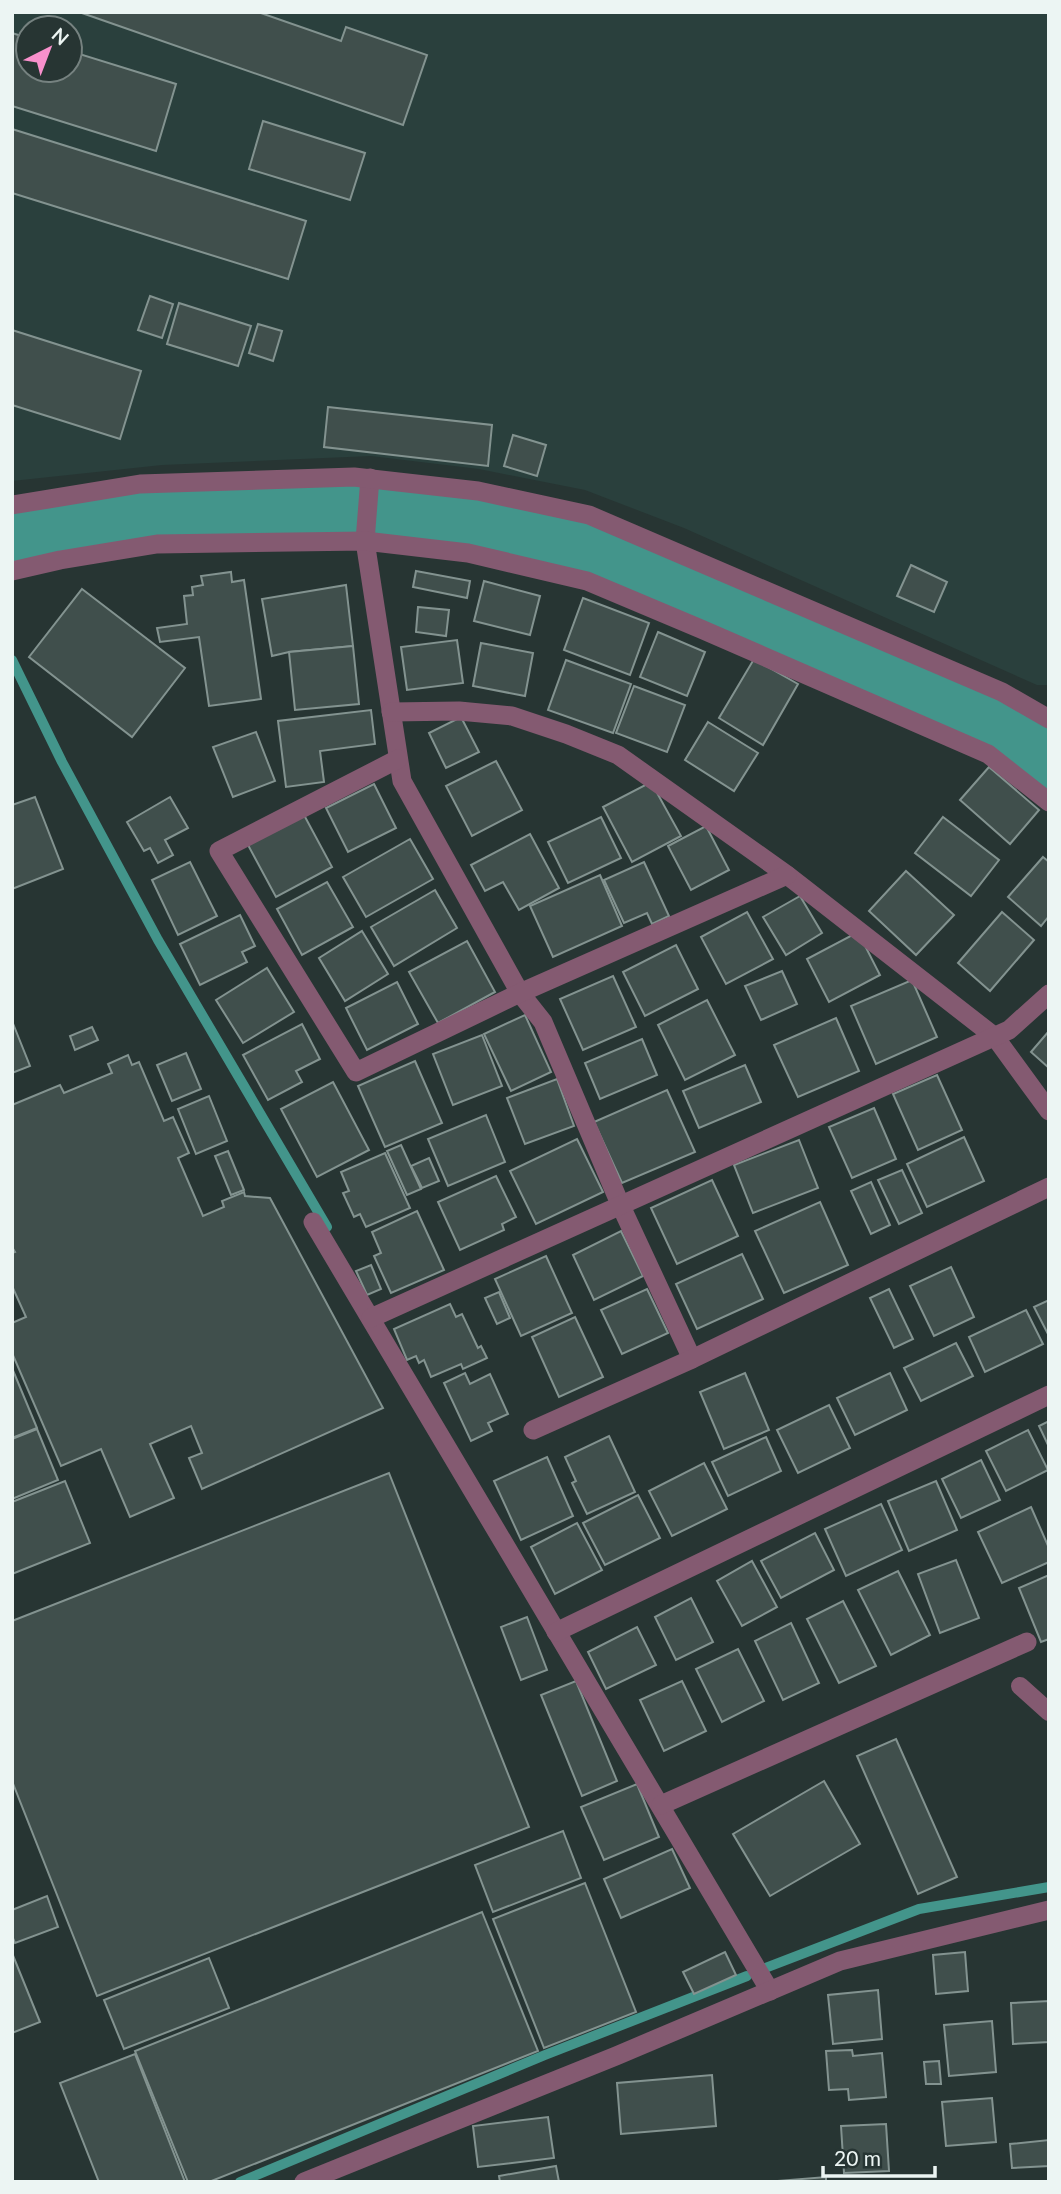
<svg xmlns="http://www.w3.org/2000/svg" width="1061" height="2194" viewBox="0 0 1061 2194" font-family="Lato,sans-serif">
<rect width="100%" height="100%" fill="#273533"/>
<!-- built -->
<path fill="#2a403d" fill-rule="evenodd" d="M12,12h1037v673h-12l-353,-157 -99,-38 -106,-21 -108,-13 -209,9 -150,16zM28,28h42v42h-42z"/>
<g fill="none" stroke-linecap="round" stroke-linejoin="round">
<!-- stream -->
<g stroke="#43958b" stroke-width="10">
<polyline points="12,660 62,762 158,940 327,1227"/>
<polyline points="760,1970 919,1909 1049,1887"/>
<polyline points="240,2182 545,2055 747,1976"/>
</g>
<!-- river -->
<polyline stroke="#43958b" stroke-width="66" points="12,535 122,515 238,507 389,506 489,521 605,551 1003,726 1049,761"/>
</g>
<!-- building -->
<g fill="#404f4c" stroke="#839390" stroke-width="2">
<polygon points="79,12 258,12 341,41 346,27 427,55 403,125"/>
<polygon points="12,33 28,38 28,70 70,70 70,51 176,84 156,151 12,106"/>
<polygon points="263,121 365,153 350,200 249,169"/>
<polygon points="12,129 306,221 288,279 12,193"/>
<polygon points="150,296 173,304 162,338 138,330"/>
<polygon points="179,303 251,326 238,366 167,344"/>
<polygon points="258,324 282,331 273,361 249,353"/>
<polygon points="12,330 141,371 120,439 12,405"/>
<polygon points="328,407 492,425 488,466 324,447"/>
<polygon points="513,435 546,445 537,476 504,466"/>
<polygon points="911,565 947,582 934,612 897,596"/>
<polygon points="416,571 470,581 467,598 413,587"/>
<polygon points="231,572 232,582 244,580 261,699 209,706 199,637 160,642 157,628 187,624 184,596 193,595 192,587 203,585 201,576"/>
<polygon points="484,581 540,596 530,635 474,621"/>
<polygon points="346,585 353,646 289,652 272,656 262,599"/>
<polygon points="82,589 185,668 132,737 29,657"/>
<polygon points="583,598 649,623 630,675 564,650"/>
<polygon points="418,607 449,610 446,636 416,632"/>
<polygon points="658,632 705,652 687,696 640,677"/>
<polygon points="457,640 463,683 407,690 401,647"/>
<polygon points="481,643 533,653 525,696 473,686"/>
<polygon points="353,646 359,704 295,710 289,652"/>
<polygon points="754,659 798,684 763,745 719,718"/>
<polygon points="566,660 631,684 613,733 548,710"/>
<polygon points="634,686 685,705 667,752 616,733"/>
<polygon points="371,710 375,744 320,751 324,782 286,787 278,721"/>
<polygon points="461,717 479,752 446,768 429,733"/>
<polygon points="708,722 758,753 734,791 685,760"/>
<polygon points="256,732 275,781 233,797 213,747"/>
<polygon points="496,761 522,810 472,836 446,786"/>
<polygon points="989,767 1039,810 1010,844 960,800"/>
<polygon points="651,782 681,836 632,862 603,807"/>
<polygon points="374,784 396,828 348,852 326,808"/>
<polygon points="35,797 63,869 12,889 12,805"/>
<polygon points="170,797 188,828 165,840 173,855 158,863 150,848 144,851 127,822"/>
<polygon points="304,815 332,867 276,897 248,845"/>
<polygon points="601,817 621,858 568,883 548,842"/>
<polygon points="943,817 999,860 971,896 915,853"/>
<polygon points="706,826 729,870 691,890 668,846"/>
<polygon points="530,834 559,888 519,910 503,882 485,891 471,865"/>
<polygon points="410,839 433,879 366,917 343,877"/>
<polygon points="1043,857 1049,862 1049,916 1041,926 1008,897"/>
<polygon points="190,862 217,916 178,935 152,880"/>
<polygon points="644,862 669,916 652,924 647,913 624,923 604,880"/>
<polygon points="906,871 954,915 916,955 869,911"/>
<polygon points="600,875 622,926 553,957 530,906"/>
<polygon points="327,882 353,927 302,955 277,909"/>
<polygon points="435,890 457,928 394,966 371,927"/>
<polygon points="800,896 822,933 786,955 763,917"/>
<polygon points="747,912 773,959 726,984 701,937"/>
<polygon points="1002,912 1034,940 990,991 958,963"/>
<polygon points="240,915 255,946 242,952 247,962 200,985 180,944"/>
<polygon points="362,931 388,974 345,1001 319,958"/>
<polygon points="858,932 880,975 829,1002 807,959"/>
<polygon points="467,941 495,992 438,1023 409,972"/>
<polygon points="676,945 698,989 645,1016 623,972"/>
<polygon points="267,968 294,1012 243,1043 216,1000"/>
<polygon points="782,971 797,1004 761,1020 745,986"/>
<polygon points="613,976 636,1027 583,1050 560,999"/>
<polygon points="912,980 937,1037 876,1064 851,1006"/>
<polygon points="397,982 418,1024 367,1050 346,1008"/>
<polygon points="707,1000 735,1055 685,1080 658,1025"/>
<polygon points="525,1015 551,1072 511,1091 484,1034"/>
<polygon points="836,1018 859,1071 798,1097 774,1045"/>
<polygon points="12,1021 30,1066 12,1073"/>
<polygon points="302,1024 320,1059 296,1071 302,1082 268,1100 243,1055"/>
<polygon points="92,1027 98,1040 75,1050 70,1036"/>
<polygon points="1049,1031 1049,1068 1031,1052"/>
<polygon points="482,1035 502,1086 453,1105 433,1054"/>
<polygon points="642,1039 657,1075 600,1099 585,1063"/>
<polygon points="186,1053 201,1089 172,1101 157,1065"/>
<polygon points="128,1055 132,1065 139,1062 164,1121 173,1117 189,1153 178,1158 203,1216 224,1207 222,1201 244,1192 245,1196 270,1198 383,1408 202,1489 189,1458 202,1453 191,1426 150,1444 174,1498 130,1517 101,1449 61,1466 12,1353 12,1323 26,1317 12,1286 12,1253 15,1252 12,1247 12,1105 60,1085 64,1093 112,1073 108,1064"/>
<polygon points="415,1061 442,1123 385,1147 358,1086"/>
<polygon points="745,1065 761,1102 699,1128 683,1091"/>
<polygon points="937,1075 962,1130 918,1150 893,1094"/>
<polygon points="557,1079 574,1126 525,1144 507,1098"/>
<polygon points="333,1082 369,1150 317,1177 281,1109"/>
<polygon points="667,1090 695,1152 622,1183 594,1122"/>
<polygon points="209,1096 227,1141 196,1154 178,1109"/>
<polygon points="874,1108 896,1159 852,1178 829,1127"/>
<polygon points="486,1115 505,1162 448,1186 428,1139"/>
<polygon points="964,1137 984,1181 927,1207 907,1164"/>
<polygon points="577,1139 603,1192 536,1224 510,1171"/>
<polygon points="799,1140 818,1188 753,1213 734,1165"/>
<polygon points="401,1145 421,1189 407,1195 387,1151"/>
<polygon points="228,1151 244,1190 231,1195 215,1156"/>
<polygon points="385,1153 410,1208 366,1227 360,1214 354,1217 343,1193 349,1191 341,1172"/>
<polygon points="429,1158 439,1181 422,1188 411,1166"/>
<polygon points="902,1170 922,1213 899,1224 878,1180"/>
<polygon points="496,1176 516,1217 502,1224 504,1230 460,1250 438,1202"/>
<polygon points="712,1180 738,1236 677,1264 651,1208"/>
<polygon points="871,1182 890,1225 871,1234 851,1191"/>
<polygon points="820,1202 848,1265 784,1293 755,1231"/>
<polygon points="417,1211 444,1270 391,1293 374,1256 381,1253 372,1232"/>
<polygon points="621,1231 643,1276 594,1300 573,1255"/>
<polygon points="742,1254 763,1299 697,1329 676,1284"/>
<polygon points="546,1256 572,1313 521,1336 495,1279"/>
<polygon points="371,1265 381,1289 367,1295 356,1271"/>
<polygon points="951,1267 974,1317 934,1336 910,1286"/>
<polygon points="647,1289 668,1333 622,1354 601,1310"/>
<polygon points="889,1289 913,1339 894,1348 870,1298"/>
<polygon points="499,1292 510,1318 497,1324 485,1298"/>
<polygon points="1049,1300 1049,1336 1034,1307"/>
<polygon points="450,1304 456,1317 462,1314 478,1348 481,1346 487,1358 463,1369 461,1364 431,1377 424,1360 419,1363 416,1356 407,1360 394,1329"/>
<polygon points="1026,1310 1043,1344 985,1372 969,1337"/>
<polygon points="575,1317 603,1377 559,1397 532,1337"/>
<polygon points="956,1343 973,1376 921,1401 904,1368"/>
<polygon points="12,1368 37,1428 12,1438"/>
<polygon points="465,1373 470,1384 490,1374 508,1414 488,1423 492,1431 471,1441 444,1383"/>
<polygon points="745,1373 769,1430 724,1449 700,1392"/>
<polygon points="890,1373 907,1410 855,1435 837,1398"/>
<polygon points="829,1405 850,1448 798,1473 777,1430"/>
<polygon points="1049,1421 1049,1447 1039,1426"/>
<polygon points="37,1429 58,1480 12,1499 12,1439"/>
<polygon points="1028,1430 1048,1470 1006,1491 986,1451"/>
<polygon points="609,1436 635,1492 587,1514 572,1483 576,1481 565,1457"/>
<polygon points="766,1437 781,1471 728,1496 712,1462"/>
<polygon points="547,1457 573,1516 521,1540 494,1481"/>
<polygon points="981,1460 1000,1500 961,1518 942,1479"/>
<polygon points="704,1463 727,1509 672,1536 649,1491"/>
<polygon points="389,1473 529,1827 97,1996 12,1781 12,1621"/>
<polygon points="65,1481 90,1543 12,1574 12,1502"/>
<polygon points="936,1481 957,1530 909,1551 888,1501"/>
<polygon points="638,1495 660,1538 605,1565 583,1523"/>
<polygon points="881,1504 902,1550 846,1576 825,1529"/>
<polygon points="1031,1507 1049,1548 1049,1562 1002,1583 978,1532"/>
<polygon points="577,1523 602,1570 555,1594 531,1547"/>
<polygon points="815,1533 834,1570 781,1598 761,1561"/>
<polygon points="956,1560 979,1618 940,1633 918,1574"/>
<polygon points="752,1561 777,1607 742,1626 717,1581"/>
<polygon points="898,1571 930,1635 891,1655 858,1590"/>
<polygon points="1049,1575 1049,1639 1041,1642 1019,1588"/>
<polygon points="691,1598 713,1642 676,1660 655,1617"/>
<polygon points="843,1601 876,1666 839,1683 807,1619"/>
<polygon points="527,1617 547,1670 521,1680 501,1627"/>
<polygon points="791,1623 819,1683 783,1700 755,1641"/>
<polygon points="637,1627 656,1665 606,1689 588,1652"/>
<polygon points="738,1649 764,1701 722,1722 696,1669"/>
<polygon points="576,1681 617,1781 582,1796 541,1695"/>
<polygon points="682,1681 706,1731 664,1751 640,1700"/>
<polygon points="896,1739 957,1877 918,1894 857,1756"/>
<polygon points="824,1781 860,1844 770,1896 733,1834"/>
<polygon points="637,1784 659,1837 604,1860 581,1807"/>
<polygon points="563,1831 581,1878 493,1912 475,1865"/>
<polygon points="672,1849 690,1888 621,1918 604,1879"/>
<polygon points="585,1883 636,2012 544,2048 493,1919"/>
<polygon points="47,1896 58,1927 15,1943 12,1936 12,1910"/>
<polygon points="482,1912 538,2051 209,2182 188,2182 135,2051"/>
<polygon points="725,1952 736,1975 694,1994 683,1972"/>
<polygon points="965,1952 968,1991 936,1994 933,1955"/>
<polygon points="12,1953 40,2022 12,2033"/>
<polygon points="209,1958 229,2008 124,2049 104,2000"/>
<polygon points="878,1990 882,2039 833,2044 828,1995"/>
<polygon points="1049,2001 1049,2042 1013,2044 1011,2003"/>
<polygon points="992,2021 996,2072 949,2076 944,2025"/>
<polygon points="852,2050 853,2056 882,2053 886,2097 849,2100 848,2089 829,2090 826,2051"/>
<polygon points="135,2054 185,2182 99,2182 60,2083"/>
<polygon points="939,2061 941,2084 926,2084 924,2062"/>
<polygon points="712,2075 716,2126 621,2134 617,2083"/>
<polygon points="992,2098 996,2142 946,2146 942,2102"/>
<polygon points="548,2117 554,2158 478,2167 473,2126"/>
<polygon points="886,2124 889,2171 844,2173 841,2126"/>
<polygon points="1049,2140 1049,2166 1012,2168 1010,2144"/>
<polygon points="556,2166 559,2182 500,2182 499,2176"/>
<polygon points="826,2177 826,2182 765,2182"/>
</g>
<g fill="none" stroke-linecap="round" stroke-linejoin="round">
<!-- service -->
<polyline stroke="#845a71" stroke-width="18" points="1020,1686 1049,1712"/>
<!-- minor -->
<g stroke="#845a71" stroke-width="19">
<polyline points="370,478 365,541 402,781 520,993 543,1022 620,1204 692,1359"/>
<polyline points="12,505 140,484 354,477 478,491 589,515 1002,692 1049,719"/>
<polyline points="12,571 60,560 157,544 365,541 468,553 587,581 701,629 988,754 1049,802"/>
<polyline points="391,712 459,711 512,716 566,734 618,755 787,875 995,1037 1049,1111"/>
<polyline points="398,759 219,851 356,1072 520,993 787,875"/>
<polyline points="313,1222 770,1991"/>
<polyline points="371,1318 1009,1030 1049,994"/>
<polyline points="533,1430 692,1359 1049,1187"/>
<polyline points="556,1632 1049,1395"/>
<polyline points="661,1805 1027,1642"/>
<polyline points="304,2182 616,2056 840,1961 1049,1910"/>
</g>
</g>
<!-- border -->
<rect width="1061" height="2194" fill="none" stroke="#ecf5f3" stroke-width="28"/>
<!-- north arrow -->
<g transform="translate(49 49) rotate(42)"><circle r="33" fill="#273533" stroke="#768280" stroke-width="2"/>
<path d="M0-5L12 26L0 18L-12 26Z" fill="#f890cc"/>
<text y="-10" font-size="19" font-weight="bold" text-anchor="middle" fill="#ecf5f3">N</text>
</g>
<!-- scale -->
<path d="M823 2166v10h112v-10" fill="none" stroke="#ecf5f3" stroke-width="3.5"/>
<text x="834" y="2166" font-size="21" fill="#ecf5f3" stroke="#273533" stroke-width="5" paint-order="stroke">20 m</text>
</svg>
